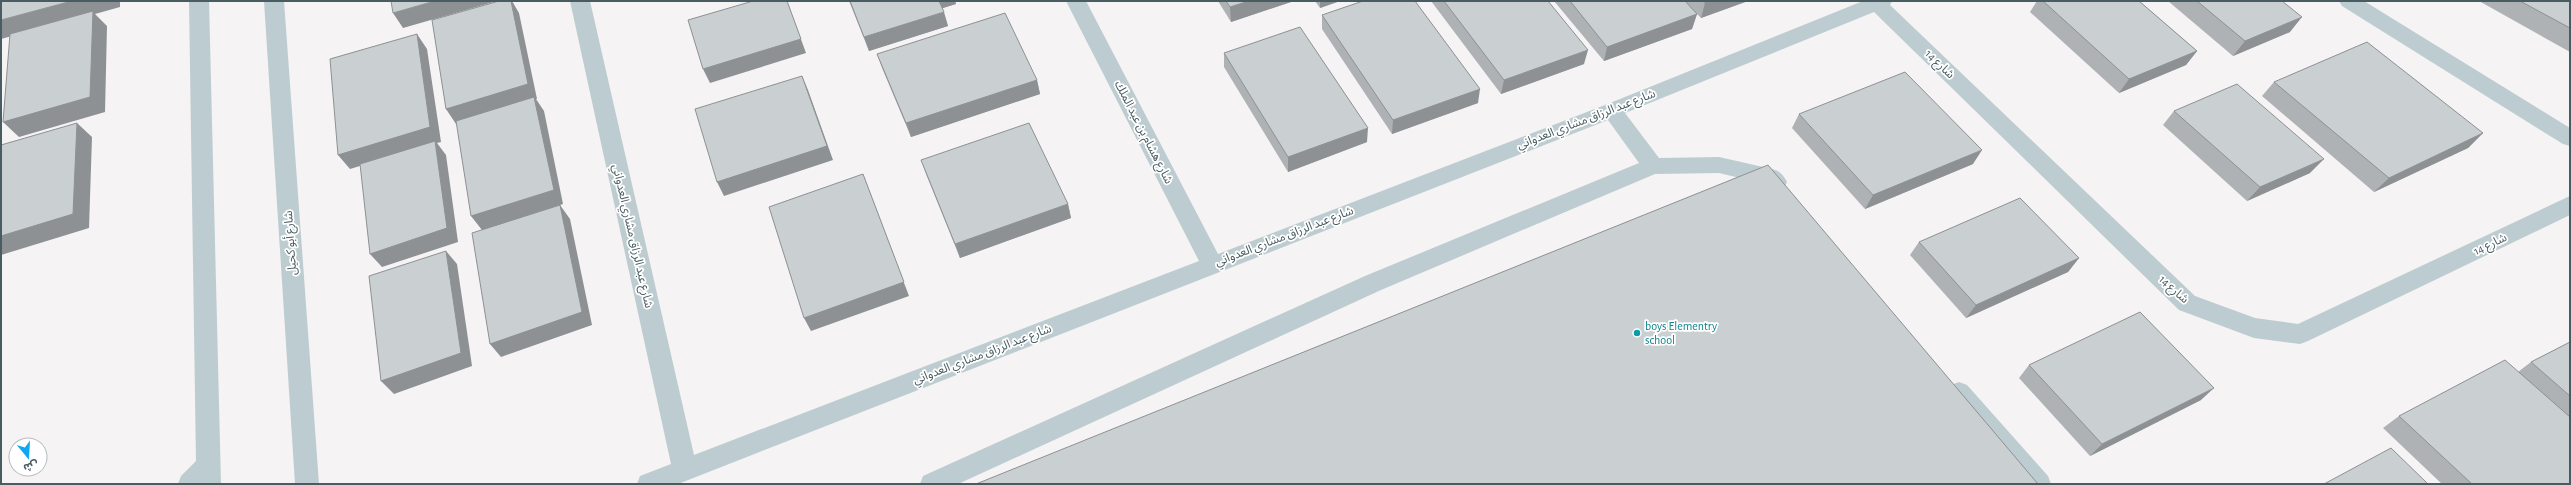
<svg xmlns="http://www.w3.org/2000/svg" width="2571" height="485" viewBox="0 0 2571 485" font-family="'Alegreya Sans','Noto Sans Arabic',sans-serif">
<rect width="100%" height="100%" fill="#f5f3f3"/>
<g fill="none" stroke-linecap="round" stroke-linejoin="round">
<!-- minor -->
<g fill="#bdccd0" fill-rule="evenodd">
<polygon points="189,1 209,1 221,484 178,484 181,476 196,461"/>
<polygon points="264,1 284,1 319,484 295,484"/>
<path d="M570,1h20l104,454 505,-194 -133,-260h20l132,253 387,-149 258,-104h29l-2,4 305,291 60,22 43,6 272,-128v19l-262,126 -8,3 -46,-6 -75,-28 -305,-298 -249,101 34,45 60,-1 53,12c8,2 11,6 15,13l-3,6c-8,2 -13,3 -19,-4l-46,-11 -64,1 -274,116 -423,194h-38l3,-8 442,-200 274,-113 -31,-43 -930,364h-41l3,-8 31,-12z"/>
<polygon points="2339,1 2364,1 2570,128 2570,146 2563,144 2342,6"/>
<polygon points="1959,382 1967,385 2048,476 2051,484 2023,484 1951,399 1947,392 1951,385"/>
</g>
</g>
<!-- wall -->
<g fill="#aeb2b5">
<polygon points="849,1 955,1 956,4 942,8 948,26 869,51"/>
<polygon points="1218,1 1294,1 1231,22"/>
<polygon points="1315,1 1340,1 1320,8"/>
<polygon points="1431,1 1548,1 1584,64 1501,94"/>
<polygon points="1554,1 1748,1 1701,18 1697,14 1692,29 1604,61"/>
<polygon points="2037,1 2139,1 2197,51 2186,65 2119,93 2030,12"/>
<polygon points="2168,1 2282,1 2290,32 2233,56"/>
<polygon points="2479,1 2570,1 2570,52"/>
<polygon points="1322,15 1478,103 1392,134 1322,29"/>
<polygon points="1224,53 1367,142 1288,172 1224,67"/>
<polygon points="877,54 1037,80 1040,94 911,137 882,68"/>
<polygon points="2274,82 2483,133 2468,148 2374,192 2262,96"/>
<polygon points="2174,111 2310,173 2247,201 2163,125"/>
<polygon points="1799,114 1973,164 1865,209 1792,128"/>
<polygon points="921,160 1068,204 1071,218 960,258 926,174"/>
<polygon points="1919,242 2079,258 2068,272 1966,318 1910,255"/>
<polygon points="2570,342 2570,484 2442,484 2383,428 2399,416 2518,372 2531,362"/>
<polygon points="2029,365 2201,400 2090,456 2019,378"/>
</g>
<!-- shaded-wall -->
<g fill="#8d9193">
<polygon points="72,1 120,1 120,7 95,14 107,26 105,112 19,137 3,122 93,14 1,39 1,20"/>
<polygon points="435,1 497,1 403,28 393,13"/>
<polygon points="511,1 512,1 519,13 537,99 536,99 544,111 563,204 560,205 570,219 592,325 501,357 490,344 482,230 471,216 535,99 456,124 446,109"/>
<polygon points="787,1 806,53 710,83 703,69"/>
<polygon points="938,1 955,1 956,4 940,9"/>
<polygon points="1249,1 1294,1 1231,22 1230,7"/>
<polygon points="1320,1 1340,1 1320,8"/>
<polygon points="1711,1 1748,1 1701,18 1705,3"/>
<polygon points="944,12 948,26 869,51 864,37"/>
<polygon points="1697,14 1692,29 1604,61 1607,47"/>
<polygon points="2302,17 2290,32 2233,56 2245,41"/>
<polygon points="417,34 427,49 441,142 437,143 446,155 458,242 382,267 370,254 435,143 350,169 338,155"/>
<polygon points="1588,50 1584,64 1501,94 1504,80"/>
<polygon points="2197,51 2186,65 2119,93 2129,79"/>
<polygon points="802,76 808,90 833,160 724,196 717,182"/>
<polygon points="1037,80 1040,94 911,137 906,123"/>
<polygon points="1480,89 1478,103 1392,134 1393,120"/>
<polygon points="77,123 92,137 89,228 1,255 1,236"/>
<polygon points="1368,128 1367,142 1288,172 1288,157"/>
<polygon points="2483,133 2468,148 2374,192 2389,178"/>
<polygon points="1982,150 1973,164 1865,209 1873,195"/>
<polygon points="2324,159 2310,173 2247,201 2260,187"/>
<polygon points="863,174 909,296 811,331 804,318"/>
<polygon points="1068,204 1071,218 960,258 955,244"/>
<polygon points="446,251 457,264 472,366 394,394 381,381"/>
<polygon points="2079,258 2068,272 1966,318 1976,305"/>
<polygon points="2214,388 2201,400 2090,456 2102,444"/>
</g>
<!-- building -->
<g fill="#cacfd2" stroke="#8d9193">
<polygon points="1,1 72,1 1,20"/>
<polygon points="391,1 435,1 393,13"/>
<polygon points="499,1 511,1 528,84 446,109 432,20"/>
<polygon points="753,1 787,1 801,39 703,69 688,20"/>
<polygon points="850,1 939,1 944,12 864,37"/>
<polygon points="1226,1 1249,1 1230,7"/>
<polygon points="1363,1 1415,1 1480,89 1393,120 1322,15"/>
<polygon points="1444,1 1548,1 1588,50 1504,80"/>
<polygon points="1570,1 1685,1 1697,14 1607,47"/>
<polygon points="1703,1 1711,1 1705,3"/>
<polygon points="2043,1 2139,1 2197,51 2129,79"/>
<polygon points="2197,1 2282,1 2302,17 2245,41"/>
<polygon points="2520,1 2570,1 2570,28"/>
<polygon points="93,11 90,97 3,122 10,34"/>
<polygon points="1005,13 1037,80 906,123 877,54"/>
<polygon points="1300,27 1368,128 1288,157 1224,53"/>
<polygon points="417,34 430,127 338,155 330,59"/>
<polygon points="2367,42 2483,133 2389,178 2274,82"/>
<polygon points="1905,72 1982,150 1873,195 1799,114"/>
<polygon points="802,76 827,146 717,182 695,109"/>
<polygon points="2237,84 2324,159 2260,187 2174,111"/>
<polygon points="534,97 554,190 471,216 456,121"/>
<polygon points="77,123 73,214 1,236 1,145"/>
<polygon points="1029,123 1068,204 955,244 921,160"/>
<polygon points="435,141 447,228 370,254 360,164"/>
<polygon points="1768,165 2038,484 976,484"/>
<polygon points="863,174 904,282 804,318 769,207"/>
<polygon points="2020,198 2079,258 1976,305 1919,242"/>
<polygon points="560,205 582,312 490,344 472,233"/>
<polygon points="446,251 461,353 381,381 369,276"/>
<polygon points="2140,312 2214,388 2102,444 2029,365"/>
<polygon points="2570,342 2570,396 2531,362"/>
<polygon points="2505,360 2570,417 2570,484 2472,484 2399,416"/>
<polygon points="2391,448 2428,484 2324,484"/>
</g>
<!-- markers -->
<circle fill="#0f9aa8" stroke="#fff" stroke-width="1.5" cx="1637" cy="333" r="4"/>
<g text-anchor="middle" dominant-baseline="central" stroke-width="3.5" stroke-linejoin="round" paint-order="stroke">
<!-- street labels -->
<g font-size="12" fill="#495c62" stroke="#fff">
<text transform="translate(1940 64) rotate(44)">شارع 14</text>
<text transform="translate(1586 119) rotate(-21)">شارع عبد الرزاق مشاري العدواني</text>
<text transform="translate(1144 132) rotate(63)">شارع هشام بن عبد الملك</text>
<text transform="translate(633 236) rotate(77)">شارع عبد الرزاق مشاري العدواني</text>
<text transform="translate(1284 236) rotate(-21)">شارع عبد الرزاق مشاري العدواني</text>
<text transform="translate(290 243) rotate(-94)">شارع أبو كحيل</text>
<text transform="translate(2490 244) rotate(-26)">شارع 14</text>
<text transform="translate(2174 289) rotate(42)">شارع 14</text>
<text transform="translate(982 354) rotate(-21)">شارع عبد الرزاق مشاري العدواني</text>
</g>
<!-- culture labels -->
<g font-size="12" fill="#0d838f" stroke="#fff" text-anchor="start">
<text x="1645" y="326">boys Elementry<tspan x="1645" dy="14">school</tspan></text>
</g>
</g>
<!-- border -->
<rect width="2571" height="485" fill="none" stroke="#495c62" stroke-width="4"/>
<!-- north arrow -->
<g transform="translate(28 457) rotate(162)"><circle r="19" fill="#ffffff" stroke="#b6bec0"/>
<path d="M0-3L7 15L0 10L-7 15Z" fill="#10a7f2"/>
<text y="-6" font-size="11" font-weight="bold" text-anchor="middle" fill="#495c62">ش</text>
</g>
</svg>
